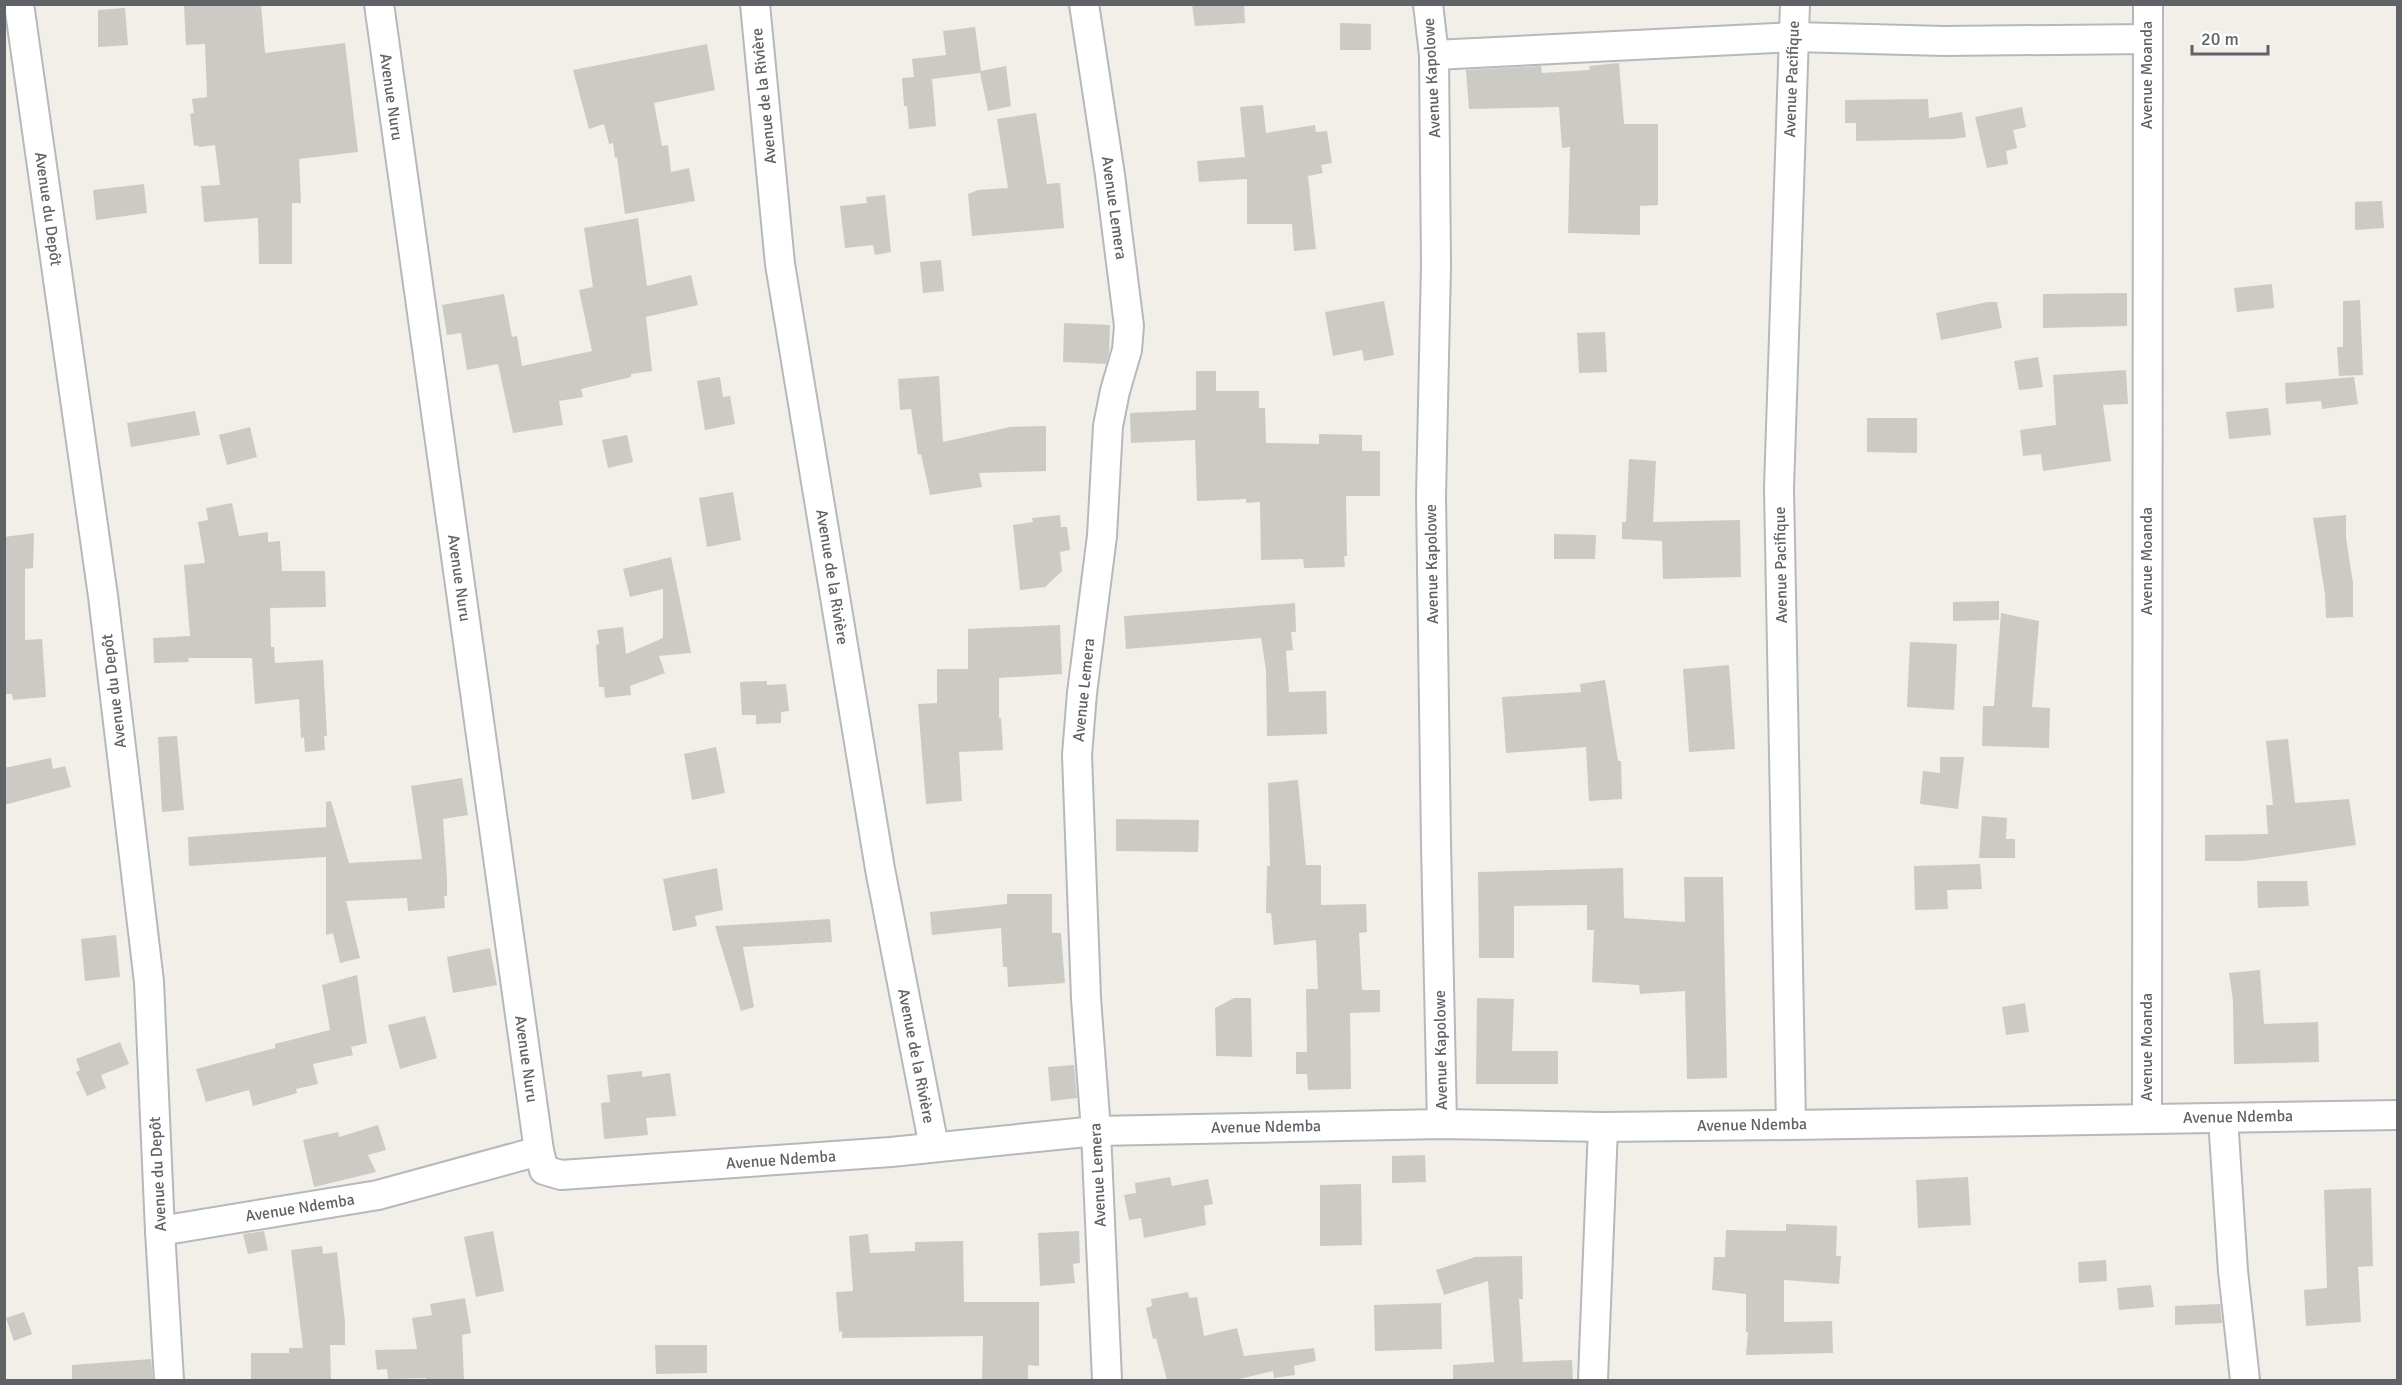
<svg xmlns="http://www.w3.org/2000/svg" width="2402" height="1385" viewBox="0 0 2402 1385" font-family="Signika,sans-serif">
<rect width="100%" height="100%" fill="#f1efe8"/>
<!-- building -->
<g fill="#cccac5">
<polygon points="184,4 261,4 265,53 345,43 358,152 299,159 301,203 292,203 292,264 259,264 258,218 204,222 201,186 220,185 215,145 199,147 198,145 194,146 190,114 194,113 192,99 207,97 205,44 186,45"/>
<polygon points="1192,4 1244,4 1245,23 1195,26"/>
<polygon points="125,8 128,45 98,47 98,10"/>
<polygon points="1340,23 1371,24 1371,50 1340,50"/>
<polygon points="975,27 981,71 1006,66 1011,106 988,111 980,73 932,79 936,126 909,129 907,106 904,106 902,78 914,77 912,59 946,55 943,31"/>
<polygon points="707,44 715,90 654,103 662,146 668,145 671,172 689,168 695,201 625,214 617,157 615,158 613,143 609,144 604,124 589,129 573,70"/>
<polygon points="1619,63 1624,124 1658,124 1658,205 1640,206 1640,235 1568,233 1570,147 1562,148 1559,107 1469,109 1466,70 1541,66 1542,73 1590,70 1589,66"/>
<polygon points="1928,99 1929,118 1962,112 1966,137 1953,139 1856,141 1856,123 1845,123 1845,100"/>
<polygon points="1263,105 1266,133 1315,125 1316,132 1327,131 1332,163 1321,165 1323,173 1308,176 1316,249 1294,251 1292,224 1247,224 1247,179 1199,182 1197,161 1245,157 1240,107"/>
<polygon points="2022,107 2026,127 2013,130 2017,148 2006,151 2008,164 1987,168 1975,117"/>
<polygon points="1036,113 1047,184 1060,183 1064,228 972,236 968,194 978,190 1008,188 997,119"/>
<polygon points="144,184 147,213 96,220 93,190"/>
<polygon points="885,195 891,252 875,255 873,245 845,248 840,206 867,203 866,197"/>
<polygon points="2382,201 2384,228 2355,230 2355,202"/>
<polygon points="638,218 647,286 691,275 698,305 646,317 652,371 631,374 631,377 581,389 583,397 559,401 563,425 513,433 498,364 467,370 461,333 447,335 442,305 504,294 512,337 517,336 522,366 592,351 579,290 593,287 584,228"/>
<polygon points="941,260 944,291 923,293 920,262"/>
<polygon points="2272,284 2274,308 2237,312 2234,288"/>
<polygon points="2127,293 2127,326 2043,328 2043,294"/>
<polygon points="2360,300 2363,375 2339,376 2337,347 2343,347 2343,301"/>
<polygon points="1384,301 1394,355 1364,361 1362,350 1333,356 1325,312"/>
<polygon points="1988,302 1997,302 2002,328 1941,340 1936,313"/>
<polygon points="1064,323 1110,325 1109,353 1106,364 1063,362"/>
<polygon points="1605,332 1607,372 1579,373 1577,333"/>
<polygon points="2038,357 2043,387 2019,390 2014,361"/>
<polygon points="2126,370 2128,404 2103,405 2111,461 2043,471 2041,454 2023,456 2020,430 2056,425 2053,375"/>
<polygon points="1196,371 1216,371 1216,391 1259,391 1259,408 1265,408 1266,443 1319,444 1319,434 1362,435 1362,451 1380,451 1380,496 1346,496 1347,556 1344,556 1345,567 1304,568 1303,559 1261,560 1260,502 1246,503 1246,499 1197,501 1195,440 1131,443 1130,413 1196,410"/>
<polygon points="939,376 943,442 1010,427 1046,426 1046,471 979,473 982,487 930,495 921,454 918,455 911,409 900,410 898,379"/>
<polygon points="720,377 723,397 730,396 735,424 705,430 697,381"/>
<polygon points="2354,377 2358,404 2322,409 2321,401 2286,404 2285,383"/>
<polygon points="2268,408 2271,435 2229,439 2226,412"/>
<polygon points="195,411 200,435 131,447 127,423"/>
<polygon points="1867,418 1917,418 1917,453 1867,452"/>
<polygon points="250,427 257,457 227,465 219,435"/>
<polygon points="627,435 633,462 608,468 602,440"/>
<polygon points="1629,459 1656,461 1653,522 1740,520 1741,577 1663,579 1662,541 1622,539 1622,522 1626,522"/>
<polygon points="733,492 741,540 707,547 699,498"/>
<polygon points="232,503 239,536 268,532 268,542 280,541 282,571 325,571 326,607 270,608 271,647 274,647 275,663 323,660 327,736 324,736 325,750 305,752 304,737 301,738 299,699 255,704 252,658 188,658 189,662 154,663 153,638 190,636 184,565 205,563 198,522 208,520 206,508"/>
<polygon points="1060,515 1061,527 1067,527 1070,550 1060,552 1062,571 1045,587 1020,590 1013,525 1033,522 1032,518"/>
<polygon points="2346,515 2346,538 2353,583 2353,617 2326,618 2325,594 2313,518"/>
<polygon points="34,533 33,568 25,569 25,640 42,639 46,697 13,700 12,694 4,694 4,537"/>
<polygon points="1554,534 1596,535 1595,559 1554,559"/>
<polygon points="671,557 691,653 659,656 665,673 630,686 631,695 605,698 604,687 599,687 596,645 599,644 597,630 623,627 626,654 663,638 663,589 630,597 623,569"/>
<polygon points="1999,601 1999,620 1953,621 1953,602"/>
<polygon points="1295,603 1296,632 1291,632 1293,650 1286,651 1289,692 1326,691 1327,734 1267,736 1266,670 1261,638 1126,649 1124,616"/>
<polygon points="2001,613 2039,621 2032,707 2050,708 2049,748 1982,746 1983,706 1994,706"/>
<polygon points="1060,625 1062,674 999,678 999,718 1001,718 1003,750 959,752 962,801 926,804 918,704 937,703 937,669 968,669 968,629"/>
<polygon points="1910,642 1957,644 1954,710 1907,707"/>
<polygon points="1729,665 1735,749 1689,752 1683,669"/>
<polygon points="1605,680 1618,761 1621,761 1622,799 1589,801 1586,747 1506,753 1502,697 1581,692 1580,684"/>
<polygon points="767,681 767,685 786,684 789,711 781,712 781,723 756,724 756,715 742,715 740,682"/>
<polygon points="177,736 184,810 162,812 158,737"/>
<polygon points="2288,739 2295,803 2349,799 2356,845 2244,861 2205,861 2205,835 2268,834 2266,805 2273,805 2266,741"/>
<polygon points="716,747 725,793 692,800 684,754"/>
<polygon points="1940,757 1964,757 1958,809 1920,804 1923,771 1940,773"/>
<polygon points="51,758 53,769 65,766 71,787 4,805 4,768"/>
<polygon points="462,778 468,815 443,819 447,879 447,896 444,896 445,908 408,911 407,898 346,901 360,958 340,963 333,933 326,935 326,857 189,866 188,837 326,827 326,802 331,801 349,863 422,859 411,786"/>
<polygon points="1298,780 1306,865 1321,865 1321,905 1366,904 1367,932 1359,933 1362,990 1380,990 1380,1012 1350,1013 1351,1089 1308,1090 1307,1074 1296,1074 1296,1052 1307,1052 1306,989 1318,989 1316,940 1274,945 1271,913 1266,913 1267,866 1270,866 1268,783"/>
<polygon points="1982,816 2007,818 2006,839 2015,839 2015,858 1979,858"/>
<polygon points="1116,819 1199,820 1198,852 1116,851"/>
<polygon points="1980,864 1982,889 1947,890 1948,909 1915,910 1914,866"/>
<polygon points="717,868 723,910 695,916 697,926 673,931 663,879"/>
<polygon points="1623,868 1624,918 1685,922 1684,877 1723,877 1727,1078 1687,1079 1685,991 1640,994 1639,985 1592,982 1594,930 1587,930 1587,905 1514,906 1514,958 1479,958 1478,872"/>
<polygon points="2257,881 2307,881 2309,906 2258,908"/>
<polygon points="1007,894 1052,894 1052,933 1061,933 1065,983 1008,987 1007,967 1003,967 1001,928 932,935 930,912 1007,904"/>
<polygon points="830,919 832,942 743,947 754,1007 741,1011 715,926"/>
<polygon points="116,935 120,977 85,981 81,939"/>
<polygon points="490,948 497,985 453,993 447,957"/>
<polygon points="2260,970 2264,1024 2318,1022 2319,1062 2234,1064 2233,1001 2229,973"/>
<polygon points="357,975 367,1043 351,1047 353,1055 313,1064 318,1084 296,1089 297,1093 253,1106 249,1090 206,1102 196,1069 275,1048 275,1044 330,1030 322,985"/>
<polygon points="1234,998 1251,998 1252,1057 1216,1056 1215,1008"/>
<polygon points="1477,998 1514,999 1512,1051 1558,1051 1558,1084 1476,1084"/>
<polygon points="2025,1003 2029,1032 2006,1035 2002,1007"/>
<polygon points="425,1016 437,1058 400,1069 388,1025"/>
<polygon points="120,1042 129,1064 101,1075 106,1088 87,1096 76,1072 80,1070 76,1059"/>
<polygon points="1074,1065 1077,1098 1051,1101 1048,1067"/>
<polygon points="642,1071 642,1077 670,1073 676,1116 646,1118 648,1135 604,1139 601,1103 610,1102 607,1075"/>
<polygon points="378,1125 386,1150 368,1155 376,1172 314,1187 303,1140 338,1132 339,1137"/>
<polygon points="1425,1155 1426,1182 1392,1183 1392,1156"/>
<polygon points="1170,1177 1172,1186 1208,1179 1213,1204 1204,1206 1206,1225 1144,1238 1141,1218 1129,1220 1124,1195 1136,1193 1135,1183"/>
<polygon points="1968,1177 1971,1225 1918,1228 1916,1180"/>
<polygon points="1361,1184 1362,1245 1320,1246 1320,1185"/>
<polygon points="2371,1188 2373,1266 2358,1267 2361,1322 2306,1326 2304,1290 2327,1288 2324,1190"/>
<polygon points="1786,1224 1837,1226 1836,1256 1841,1256 1839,1284 1784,1280 1784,1322 1832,1321 1833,1353 1746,1355 1748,1332 1746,1332 1746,1294 1712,1290 1714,1257 1725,1257 1726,1230 1786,1231"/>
<polygon points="264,1231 268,1250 248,1254 243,1234"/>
<polygon points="493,1231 504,1291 476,1297 464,1237"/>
<polygon points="1079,1231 1080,1263 1073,1264 1075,1283 1040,1286 1038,1233"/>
<polygon points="868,1234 870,1253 915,1251 915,1242 963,1241 964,1302 1039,1302 1039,1366 1028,1365 1028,1379 982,1380 983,1336 842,1338 842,1331 839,1332 836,1292 853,1291 849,1236"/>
<polygon points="322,1246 323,1254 337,1252 345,1322 345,1345 330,1345 331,1380 251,1380 251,1353 289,1353 289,1348 303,1348 291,1250"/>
<polygon points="1522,1256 1523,1299 1519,1299 1523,1362 1572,1360 1573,1380 1453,1380 1453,1365 1494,1362 1488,1281 1444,1295 1436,1270 1475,1257"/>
<polygon points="2106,1260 2107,1281 2079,1283 2078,1262"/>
<polygon points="2151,1285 2154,1307 2119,1310 2117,1288"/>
<polygon points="1188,1292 1189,1298 1197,1297 1204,1336 1237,1328 1244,1356 1314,1348 1316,1361 1294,1366 1295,1375 1274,1378 1273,1371 1235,1380 1167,1380 1156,1338 1153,1339 1146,1308 1152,1306 1151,1299"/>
<polygon points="465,1298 471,1333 462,1335 464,1380 426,1380 426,1378 388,1379 387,1369 377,1370 375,1350 417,1349 412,1318 432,1315 430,1304"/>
<polygon points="1441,1303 1442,1349 1375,1351 1374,1305"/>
<polygon points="2220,1304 2222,1323 2175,1325 2175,1306"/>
<polygon points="24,1312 32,1334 14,1341 6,1318"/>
<polygon points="655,1345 707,1345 707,1373 656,1374"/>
<polygon points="151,1359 153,1380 72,1380 72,1365"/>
</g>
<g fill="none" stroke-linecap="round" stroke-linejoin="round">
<!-- minor casing -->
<g stroke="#b5b8bc" stroke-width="32">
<g id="minor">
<polyline points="19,4 103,596 149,982 160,1231 169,1380"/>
<polyline points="379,4 539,1151 544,1170 561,1175 891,1152 1096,1131 1442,1124 1603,1127 1791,1125 2398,1115"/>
<polyline points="755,4 780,264 880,869 934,1147"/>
<polyline points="1084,4 1110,175 1129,326 1127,350 1115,391 1108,426 1102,536 1082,693 1077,755 1086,998 1096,1131 1107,1380"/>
<polyline points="1428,4 1434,55 1436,265 1431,496 1436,844 1442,1124"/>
<polyline points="1434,55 1794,37 1944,41 2147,39"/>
<polyline points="2147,1118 2148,4"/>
<polyline points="2223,1118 2233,1271 2245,1380"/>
<polyline points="1791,1125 1779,488 1795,4"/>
<polyline points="160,1231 378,1195 539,1151"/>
<polyline points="1593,1380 1603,1127"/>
</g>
</g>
<!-- minor -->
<use href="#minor" stroke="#fff" stroke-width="28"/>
</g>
<g text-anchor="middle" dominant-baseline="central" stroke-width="4.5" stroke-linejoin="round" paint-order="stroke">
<!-- street labels -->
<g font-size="16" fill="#5f6368" stroke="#fff">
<text transform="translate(2147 75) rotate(-90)">Avenue Moanda</text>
<text transform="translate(1432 78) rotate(-93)">Avenue Kapolowe</text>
<text transform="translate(1792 79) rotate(-88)">Avenue Pacifique</text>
<text transform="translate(764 96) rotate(-96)">Avenue de la Rivière</text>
<text transform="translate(391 97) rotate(82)">Avenue Nuru</text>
<text transform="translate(1114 208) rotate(82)">Avenue Lemera</text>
<text transform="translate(48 209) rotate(82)">Avenue du Depôt</text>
<text transform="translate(2147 561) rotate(-90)">Avenue Moanda</text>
<text transform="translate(1432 564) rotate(-91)">Avenue Kapolowe</text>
<text transform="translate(1781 565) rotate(-91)">Avenue Pacifique</text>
<text transform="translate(832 577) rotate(81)">Avenue de la Rivière</text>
<text transform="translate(459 578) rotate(82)">Avenue Nuru</text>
<text transform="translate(1084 690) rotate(-84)">Avenue Lemera</text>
<text transform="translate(114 691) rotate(-97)">Avenue du Depôt</text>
<text transform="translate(2147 1047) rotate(-90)">Avenue Moanda</text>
<text transform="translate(1441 1050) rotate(-91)">Avenue Kapolowe</text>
<text transform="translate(916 1056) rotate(79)">Avenue de la Rivière</text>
<text transform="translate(526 1059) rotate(82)">Avenue Nuru</text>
<text transform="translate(2238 1117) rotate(-1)">Avenue Ndemba</text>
<text transform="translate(1752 1125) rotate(-1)">Avenue Ndemba</text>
<text transform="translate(1266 1127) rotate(-1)">Avenue Ndemba</text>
<text transform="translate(781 1160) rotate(-4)">Avenue Ndemba</text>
<text transform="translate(158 1174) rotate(-93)">Avenue du Depôt</text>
<text transform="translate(1098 1175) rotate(-93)">Avenue Lemera</text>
<text transform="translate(300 1208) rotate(-9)">Avenue Ndemba</text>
</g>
</g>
<!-- border -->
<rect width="2402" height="1385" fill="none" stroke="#5f6368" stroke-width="12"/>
<!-- scale -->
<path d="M2192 45v9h76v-9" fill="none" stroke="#5f6368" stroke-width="3"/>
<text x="2201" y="45" font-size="18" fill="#5f6368" stroke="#ffffff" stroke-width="4.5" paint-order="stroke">20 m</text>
</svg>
